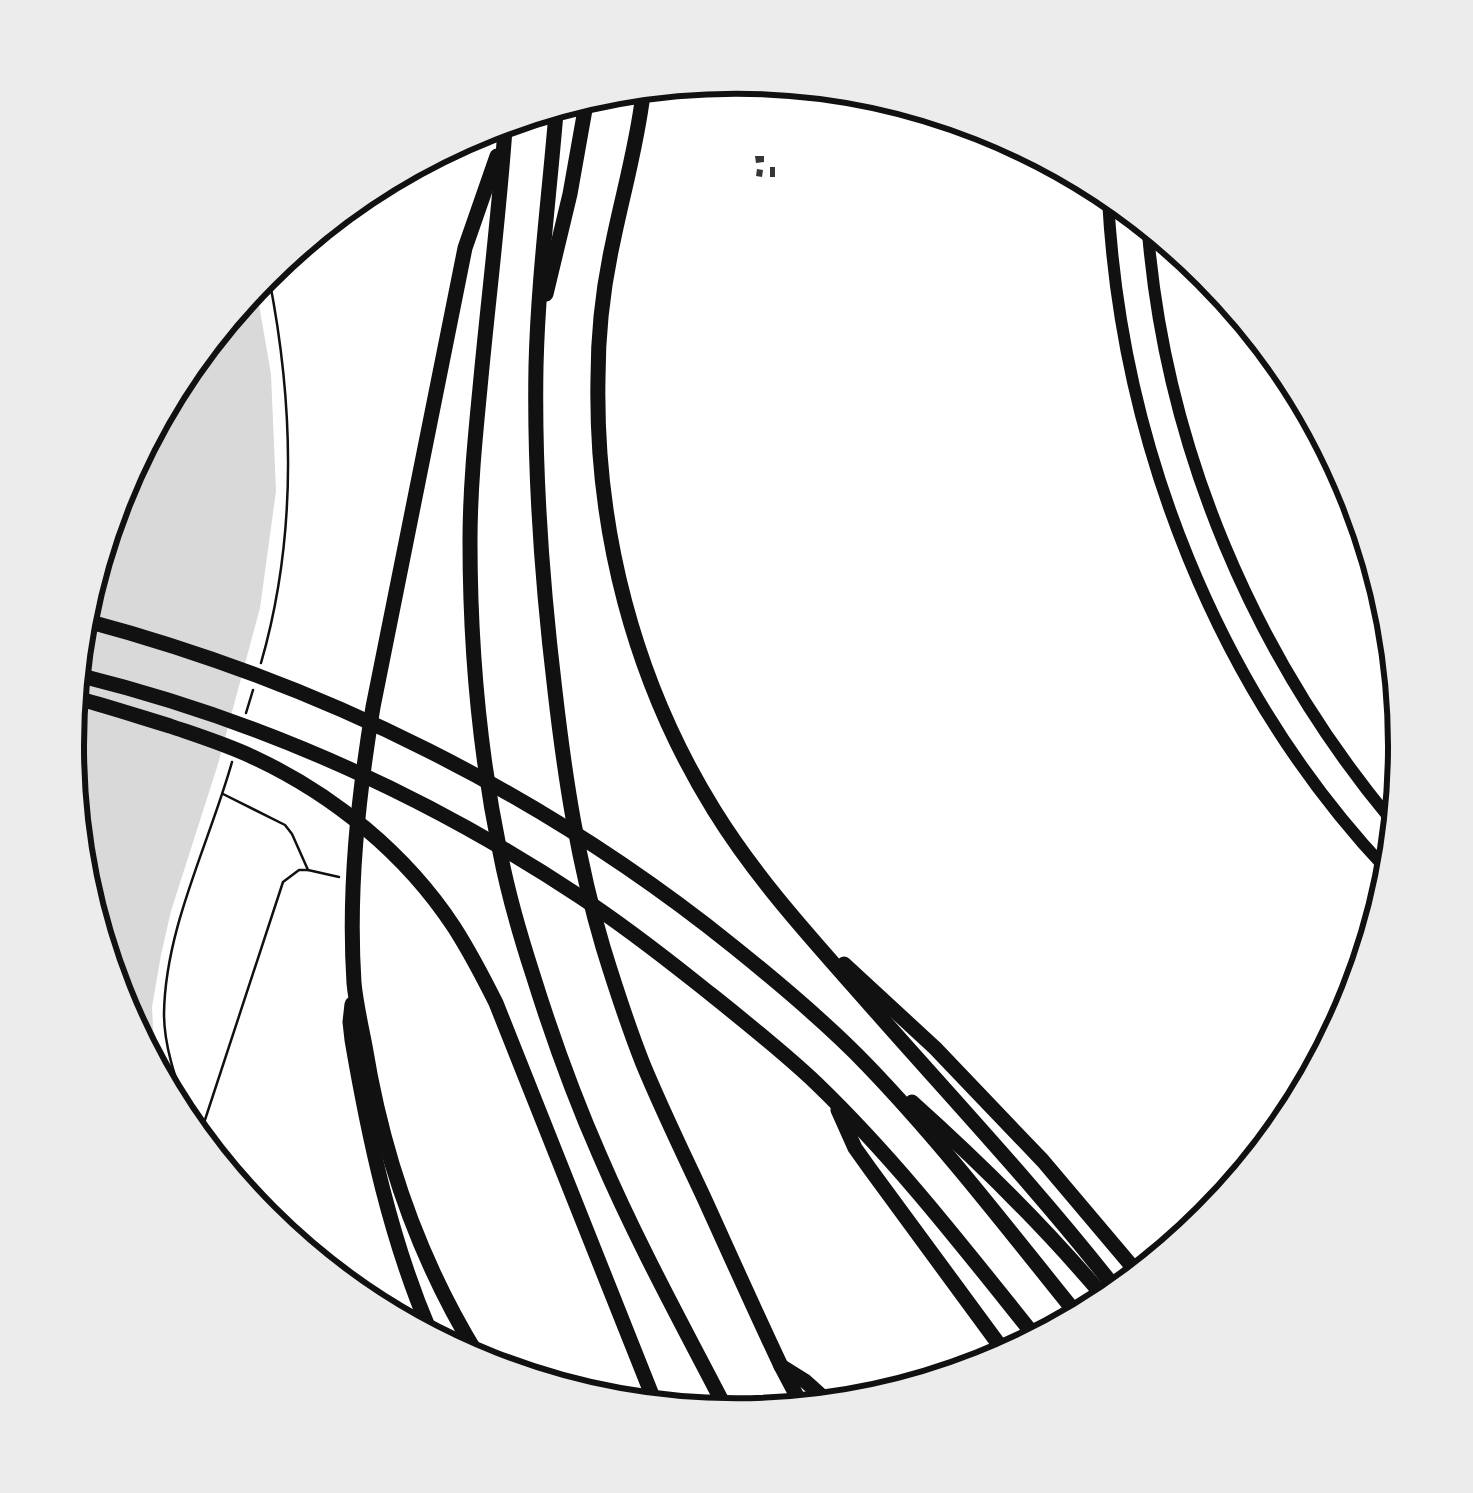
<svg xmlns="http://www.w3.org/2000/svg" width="1473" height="1493" viewBox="0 0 1473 1493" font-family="Merriweather,serif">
<rect width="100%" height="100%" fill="#fff"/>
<!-- water -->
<polygon fill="#d9d9d9" points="257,293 271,374 276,491 260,608 218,764 171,911 161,955 152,1007 154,1046 157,1060 125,999 88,875 75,746 88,617 125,493 187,379"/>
<!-- building -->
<g fill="#353535">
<polygon points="755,156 764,156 764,162 756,163"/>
<rect x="770" y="167" width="5" height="10"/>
<polygon points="757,169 763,170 762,177 756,176"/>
<polygon points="323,234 326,241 312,246 312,243"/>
</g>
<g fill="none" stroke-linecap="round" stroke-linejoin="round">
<!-- path -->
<g stroke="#111" stroke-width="2.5">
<path d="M261,663c36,-125 33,-258 8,-385"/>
<polyline points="246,713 253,690"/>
<polyline points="223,794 285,825 292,834 308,870"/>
<path d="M189,1117c-11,-32 -25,-68 -25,-103 1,-86 45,-170 68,-252"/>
<polyline points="201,1132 283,882 299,870 308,870 339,877"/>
</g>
<!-- primary -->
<g stroke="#111" stroke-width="12">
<path d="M1108,199c13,245 109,490 278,670"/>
<path d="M1148,233c18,215 105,421 243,587"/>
</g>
<!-- motorway -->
<g stroke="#111" stroke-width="15">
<path d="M643,94c-6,51 -20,99 -30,148 -10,45 -15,91 -15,136 -3,151 36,303 116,432 42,68 96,127 149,187 85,97 173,190 252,291"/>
<path d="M556,113c-7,85 -18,169 -20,253 -2,109 6,217 19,325 10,87 23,172 48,256 12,39 25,79 40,117 19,46 41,91 62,136 25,55 50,111 76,166l19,36"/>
<path d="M505,129c-6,86 -17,173 -25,259 -5,51 -10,102 -10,153 0,105 9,209 30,311 8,42 20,83 33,123 19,61 41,122 67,181 37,86 82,168 125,251"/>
<polyline points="546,294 570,194 586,104"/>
<path d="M87,621c236,63 457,173 647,326 46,37 93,76 134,119 74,77 140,163 207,246"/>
<path d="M82,676c177,44 344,119 497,220 41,27 80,57 119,88 40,32 81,64 118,99 80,77 148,165 217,251"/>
<path d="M80,699c30,8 60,18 90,27 29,10 58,19 85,32 79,37 151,96 199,169 16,25 29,50 42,76l158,397"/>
<polyline points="844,964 935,1048 1043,1161 1136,1271"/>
<path d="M352,1004l-2,18 2,18c17,99 38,197 77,289"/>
<path d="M912,1102c68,61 133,125 192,195"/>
<polyline points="838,1110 855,1148 870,1169 1003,1350"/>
<path d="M477,1354c-59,-96 -94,-197 -112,-308 -4,-21 -9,-42 -11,-63 -6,-93 4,-185 19,-276l92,-459 32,-92"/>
<polyline points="781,1366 805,1381 825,1399"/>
</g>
</g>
<!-- crop -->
<path d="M0 0H1473V1493H0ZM84 746a652 652 0 1 1 1304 0a652 652 0 1 1-1304 0Z" fill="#ececec" fill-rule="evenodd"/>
<path fill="none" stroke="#111" stroke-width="6" d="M84 746a652 652 0 1 1 1304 0a652 652 0 1 1-1304 0Z"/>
</svg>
